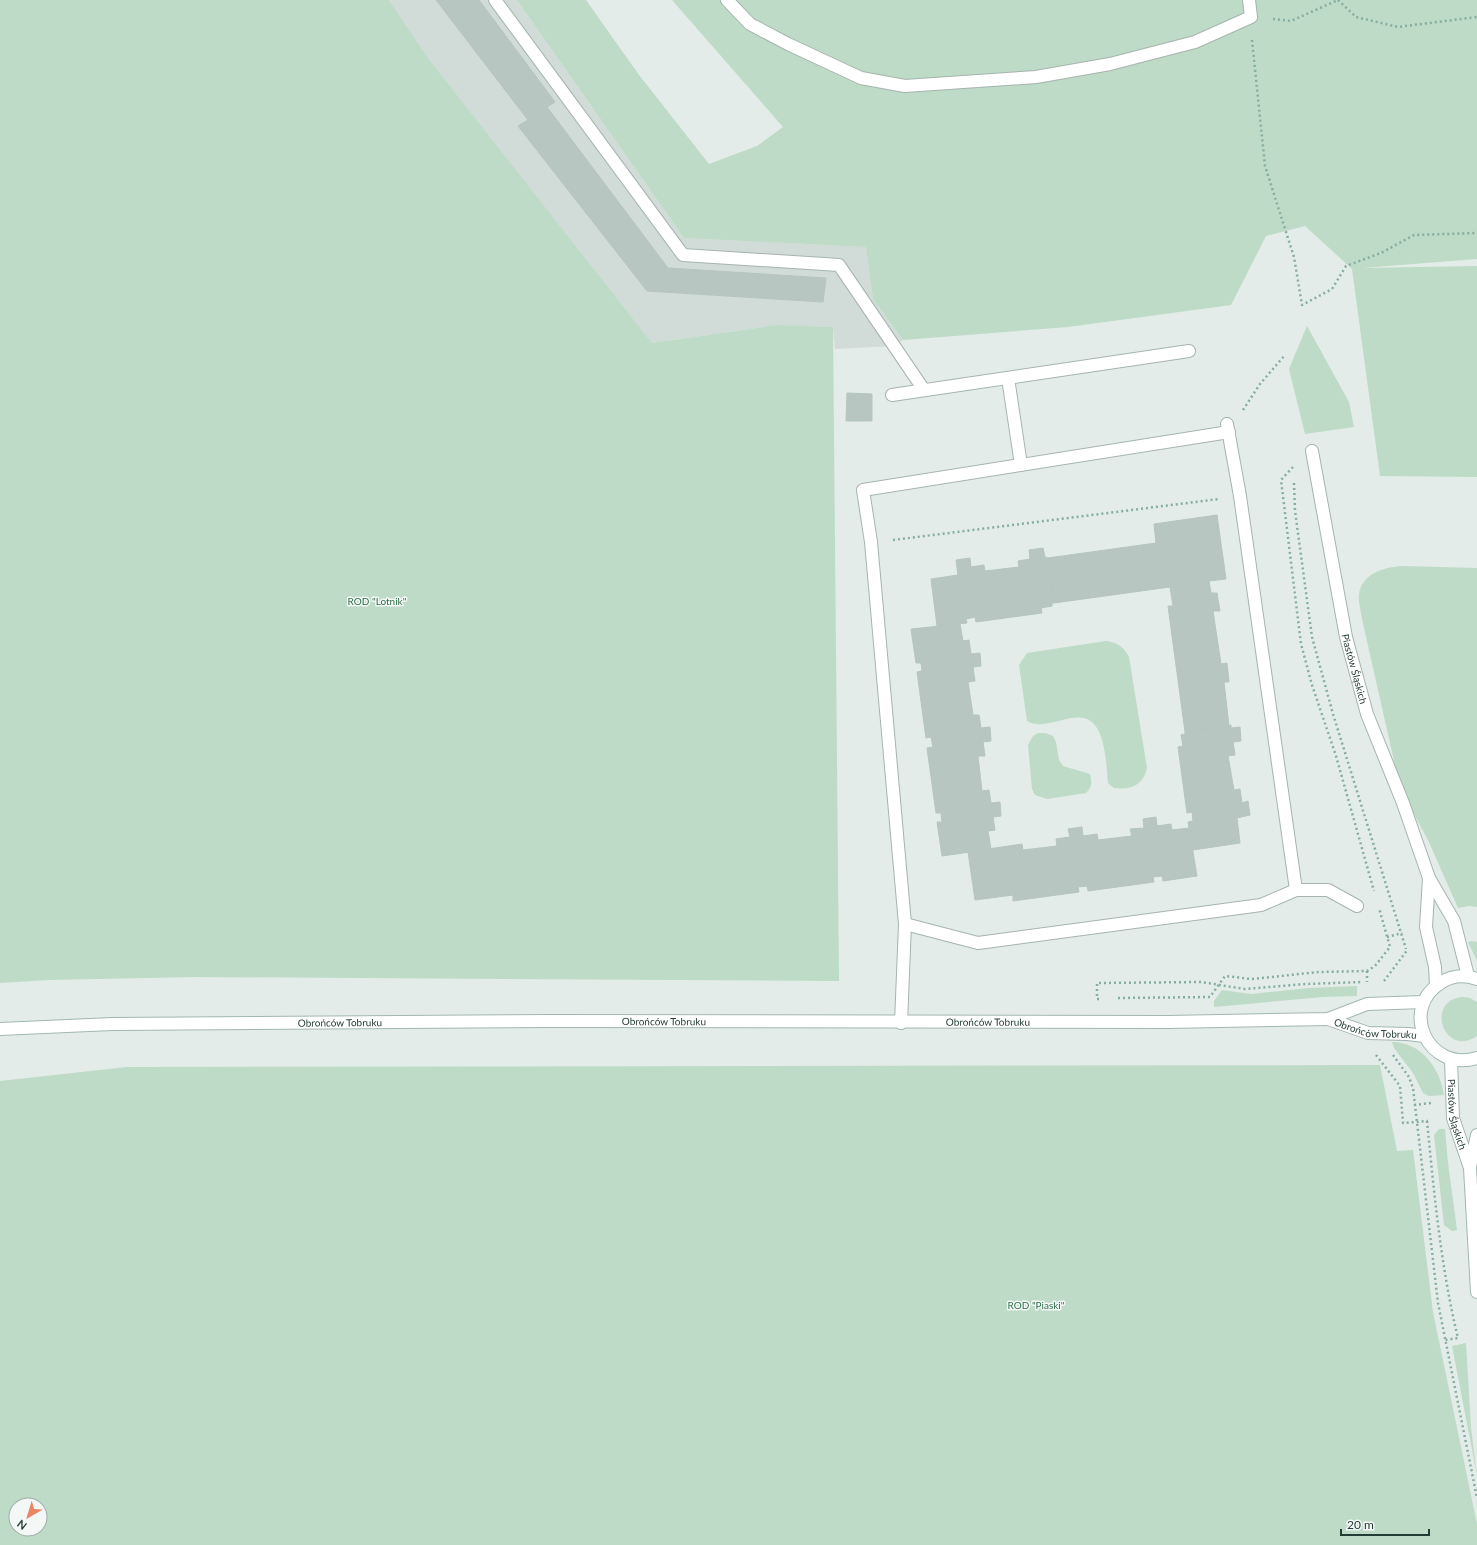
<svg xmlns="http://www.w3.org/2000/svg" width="1477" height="1545" viewBox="0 0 1477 1545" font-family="Lato,sans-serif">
<rect width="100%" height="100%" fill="#e3ece8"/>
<!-- built -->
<polygon fill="#d1dbd7" points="389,0 517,0 684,238 866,247 873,299 903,340 893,346 835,349 833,327 778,325 652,343 428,58"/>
<!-- green -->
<g fill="#bddbc6" fill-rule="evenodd">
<polygon points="0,0 389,0 428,58 652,343 778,325 833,327 839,981 195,977 48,980 0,983"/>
<polygon points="517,0 586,0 639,75 709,164 757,146 783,127 672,0 1477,0 1477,259 1362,268 1477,266 1477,477 1380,476 1352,269 1305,226 1266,236 1231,305 1068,327 903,340 873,299 866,247 684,238"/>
<polygon points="1307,326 1349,402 1354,427 1305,434 1289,369"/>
<path d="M1402,566l75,2v339l-8,-1 -11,2 -30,-68 -20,-37 -11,-29 -35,-155c-1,-8 -4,-17 -3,-25 3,-21 26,-27 43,-28z"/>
<path d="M1106,641c12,2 17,5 23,16l18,111c-4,17 -15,22 -33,20l-6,-5c-2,-19 -2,-60 -24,-65 -10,-2 -21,2 -30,4 -10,2 -18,4 -27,-1l-8,-56 8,-12z"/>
<path d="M1038,733h8l7,3 3,6 3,18 4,6 27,8c2,8 2,13 -4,19l-39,6 -12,-4 -3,-6 -4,-44 5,-9z"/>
<polygon points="1472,941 1477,942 1477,961 1468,942"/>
<polygon points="1357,986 1357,996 1323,997 1214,1007 1214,1001 1222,990 1251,994 1309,988"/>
<path d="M1463,997l7,1 7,4v34c-33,23 -53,-36 -14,-39z"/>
<path d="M1392,1042c29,0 48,26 52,53l-15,1 -6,-3 -10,-20 -19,-25z"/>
<path d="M1380,1065l17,86 16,-1 20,162 44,212v21h-1477v-464l127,-14zM16,1505h24v24h-24z"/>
<polygon points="1439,1129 1445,1129 1448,1163 1457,1230 1452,1231 1444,1225 1434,1135"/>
<polygon points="1466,1343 1471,1428 1477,1475 1452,1346"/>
</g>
<!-- building -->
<g fill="#b8c6c1" stroke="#b5c5bf">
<polygon points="436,0 479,0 555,102 547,107 668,268 826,278 823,302 647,291 518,126 528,120"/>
<polygon points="847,393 872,394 872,421 846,421"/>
<polygon points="1217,515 1226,579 1209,581 1211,593 1217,593 1220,611 1213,611 1221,664 1227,663 1229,682 1224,682 1229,726 1185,732 1168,606 1173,606 1170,587 1054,603 1048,558 1156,543 1154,524"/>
<polygon points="1043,548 1045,557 1048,558 1054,603 1052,603 1052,606 1041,608 1042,613 976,622 975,617 966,619 967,623 937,626 931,579 958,575 956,560 970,558 971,567 984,565 985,571 1019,567 1018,561 1030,559 1029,550"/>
<polygon points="960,624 963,641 969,640 971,654 980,653 981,666 973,667 975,681 968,682 973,715 979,715 981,728 990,727 991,741 983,742 985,756 978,756 982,791 989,790 991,803 1000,802 1001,816 993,817 995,830 988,831 991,849 942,856 937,822 942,822 941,813 936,813 927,748 933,747 931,737 926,738 917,672 922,671 921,663 916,663 911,629"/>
<polygon points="1231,725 1231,728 1240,727 1241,741 1233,742 1235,755 1228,756 1234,790 1240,789 1242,803 1248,801 1250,815 1237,818 1240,843 1193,850 1188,822 1193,821 1192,812 1187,813 1178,747 1183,746 1181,735 1185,734 1185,732"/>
<polygon points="1156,817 1157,826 1171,824 1172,830 1189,828 1197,876 1163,881 1162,876 1153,877 1154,882 1088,891 1087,886 1078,887 1079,892 1013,901 1013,895 975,900 968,852 1022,844 1023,850 1057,846 1056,839 1070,837 1068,829 1082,827 1083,836 1097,834 1098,840 1132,836 1130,829 1144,828 1143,819"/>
</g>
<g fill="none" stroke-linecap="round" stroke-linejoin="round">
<!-- lane casing -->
<g stroke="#a6b4af" stroke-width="14">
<g id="lane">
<polyline points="495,0 683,255 839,265 924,390"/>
<polyline points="727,0 750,24 788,44 861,78 905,86 1036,77 1110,64 1195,42 1251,17 1249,0"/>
<polyline points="1008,378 1021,465"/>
<polyline points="892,395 1189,351"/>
<polyline points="1227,424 1240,496 1296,890 1328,890 1357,906"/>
<path id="s1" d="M1312,451l34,186 21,77 36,89 26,75 25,43 14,55"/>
<polyline points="1429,878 1426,927 1435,967 1436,985"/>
<polyline points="905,924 978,943 1261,905 1296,890"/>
<polyline points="901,1023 905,924 871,542 863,490 1229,432"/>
</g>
</g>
<!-- secondary casing -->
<g stroke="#a2b7b0" stroke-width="14">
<g id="secondary">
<path d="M1477,979c-12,-4 -24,-4 -35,3 -44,26 -14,91 35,76"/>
<path id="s2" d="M1328,1019l40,14 40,1 16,2"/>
<path id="s3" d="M0,1029l112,-5 438,-3 618,1 160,-3 39,-15 56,-2"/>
<path id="s4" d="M1451,1059l2,59 17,50 7,124"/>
<polyline points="1470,1167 1477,1135"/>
</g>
</g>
<!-- path -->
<g stroke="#85ada1" stroke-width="2.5" stroke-dasharray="2 3" stroke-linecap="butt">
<polyline points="1338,0 1356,17 1398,27 1477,17"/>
<polyline points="1273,19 1291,21 1338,0"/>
<polyline points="1252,40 1265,166 1294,257 1302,305 1332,289 1346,266 1381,253 1414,235 1477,233"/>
<polyline points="1243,410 1260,384 1285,355"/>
<polyline points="1293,467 1281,480 1301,644 1312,685 1336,756 1374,891"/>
<polyline points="1294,483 1295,511 1312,637 1333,714 1406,949"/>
<polyline points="893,540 1219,499"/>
<polyline points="1387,937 1402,933"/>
<polyline points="1367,971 1367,982"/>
<polyline points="1384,981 1408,949"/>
<polyline points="1118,998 1210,997 1225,976 1252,979 1319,972 1367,971 1375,966 1390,947 1379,908"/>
<polyline points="1099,999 1097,999 1097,983 1201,982 1245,989 1305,984 1363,982"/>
<polyline points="1376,1055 1400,1086 1403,1123 1428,1121"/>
<polyline points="1393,1055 1409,1077 1413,1088 1438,1303 1477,1498"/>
<polyline points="1414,1105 1431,1103"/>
<path d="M1427,1121c7,71 14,148 31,217l-13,2"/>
</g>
<!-- lane -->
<use href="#lane" stroke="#fff" stroke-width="12"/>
<!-- secondary -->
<use href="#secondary" stroke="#fff" stroke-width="12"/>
</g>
<g text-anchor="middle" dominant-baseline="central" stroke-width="3" stroke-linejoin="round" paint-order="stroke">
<!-- park labels -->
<g font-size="10" fill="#30704a" stroke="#f3f8f6">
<text x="377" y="601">ROD "Lotnik"</text>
<text x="1036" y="1305">ROD "Piaski"</text>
</g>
<!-- street labels -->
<g font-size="10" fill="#243c36" stroke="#f3f8f6">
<text stroke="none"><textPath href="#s1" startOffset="222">Piastów Śląskich</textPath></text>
<text stroke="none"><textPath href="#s3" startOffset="340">Obrońców Tobruku</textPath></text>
<text stroke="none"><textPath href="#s3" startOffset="664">Obrońców Tobruku</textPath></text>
<text stroke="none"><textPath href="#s3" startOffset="988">Obrońców Tobruku</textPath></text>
<text stroke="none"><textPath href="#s2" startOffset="49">Obrońców Tobruku</textPath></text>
<text stroke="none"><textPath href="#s4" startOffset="56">Piastów Śląskich</textPath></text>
</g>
</g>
<!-- north arrow -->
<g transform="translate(28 1517) rotate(218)"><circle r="19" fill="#f3f8f6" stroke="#a0ada9"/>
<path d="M0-3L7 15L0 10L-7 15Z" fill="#e98663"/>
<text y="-6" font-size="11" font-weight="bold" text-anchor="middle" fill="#243c36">N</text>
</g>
<!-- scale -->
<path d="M1341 1529v6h88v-6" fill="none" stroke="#243c36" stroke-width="2"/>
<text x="1347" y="1529" font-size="12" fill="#243c36" stroke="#f3f8f6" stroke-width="3" paint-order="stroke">20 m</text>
</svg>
